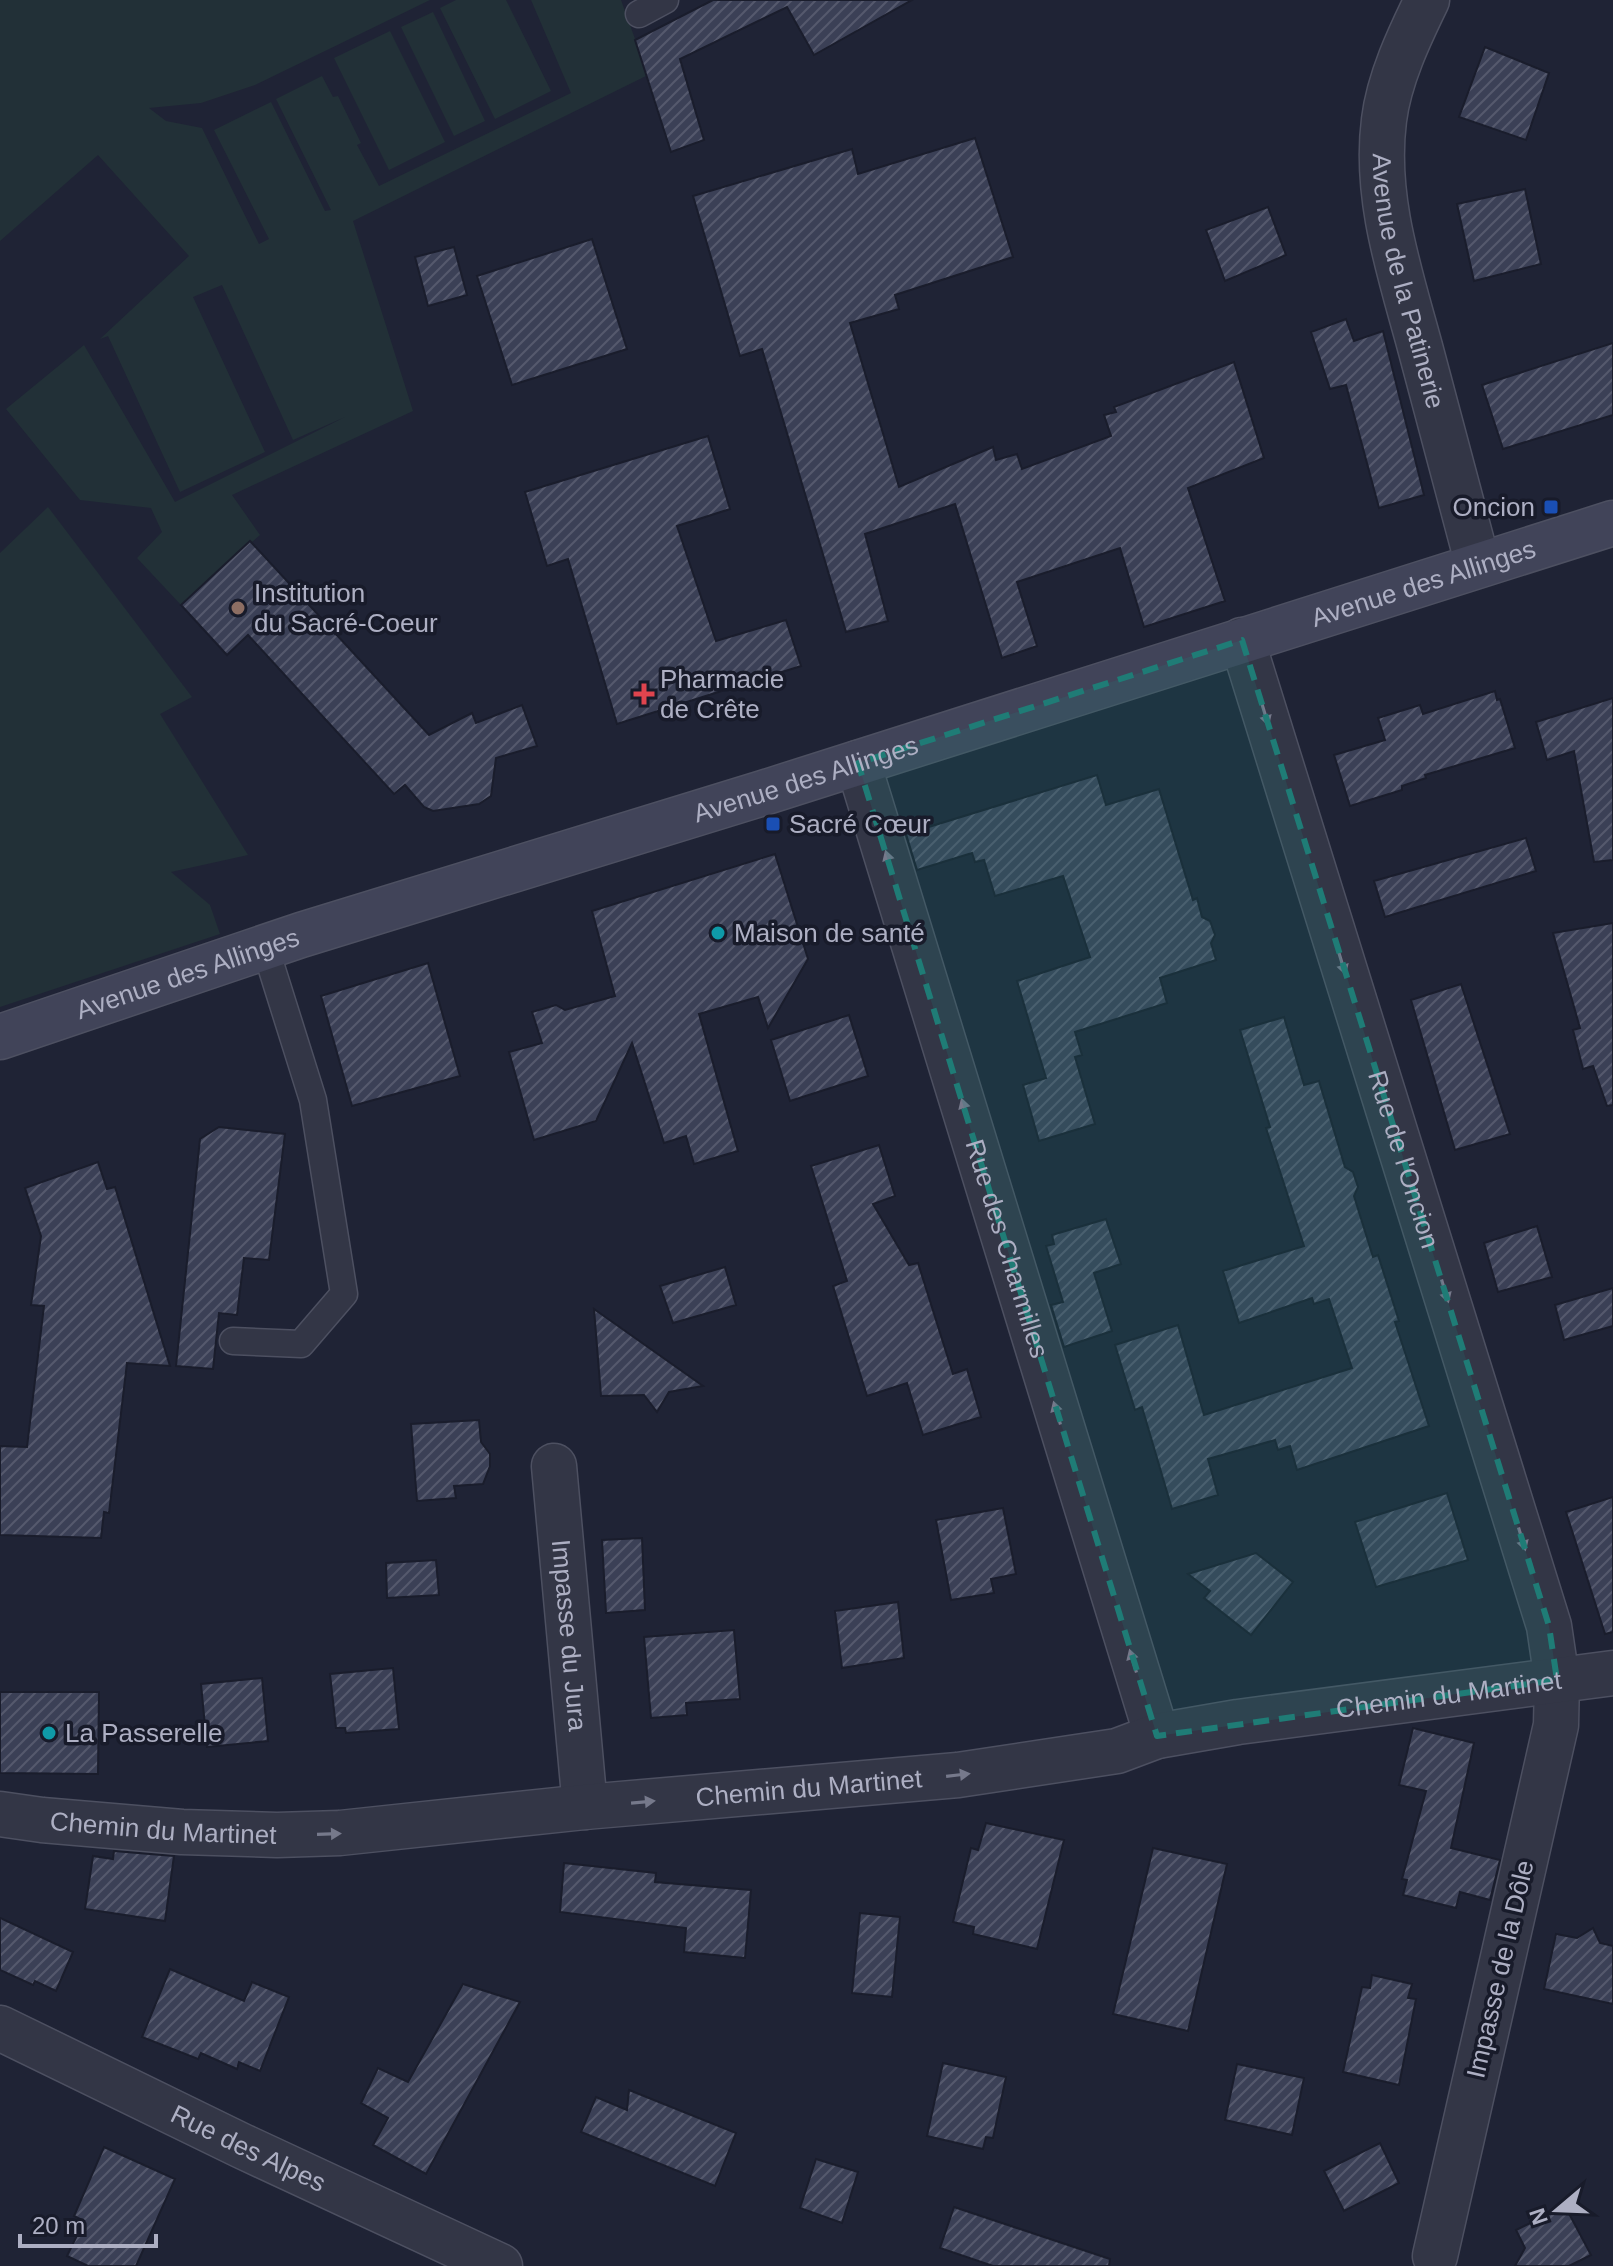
<svg xmlns="http://www.w3.org/2000/svg" width="1613" height="2266" viewBox="0 0 1613 2266" font-family="Arial,sans-serif">
<defs>
<pattern id="building-hatch" width="6" height="6" patternUnits="userSpaceOnUse" patternTransform="scale(2)"><rect width="6" height="6" fill="#3b4056"/><path d="M-1 1l2-2M0 6l6-6M5 7l2-2" fill="none" stroke="#55596d"/></pattern>
</defs>
<rect width="100%" height="100%" fill="#1f2335"/>
<!-- grass -->
<g fill="#223037">
<polygon points="0,0 430,0 255,85 201,103 149,108 166,121 202,128 259,244 269,239 214,130 271,102 325,211 331,210 276,99 322,76 333,97 338,96 361,143 357,145 379,186 571,93 531,0 621,0 648,75 353,221 413,411 232,495 260,535 181,605 137,558 162,532 151,508 80,500 6,409 84,345 175,502 345,417 293,440 222,285 193,297 265,452 180,492 108,336 100,339 189,256 98,155 0,241"/>
<polygon points="456,0 506,0 551,91 495,119 440,8"/>
<polygon points="433,12 485,121 454,136 401,27"/>
<polygon points="390,31 445,142 389,170 334,58"/>
<polygon points="48,507 192,697 160,714 248,855 171,872 210,905 220,934 0,1007 0,553"/>
</g>
<!-- building -->
<g fill="url(#building-hatch)" stroke="#1a1d2c" stroke-width="2">
<polygon points="713,0 912,0 814,55 787,7 680,59 704,140 671,152 635,40"/>
<polygon points="1485,47 1549,73 1526,140 1459,117"/>
<polygon points="975,138 1013,257 895,295 899,309 850,323 899,487 993,447 996,460 1017,454 1022,469 1111,436 1104,415 1116,412 1114,407 1234,362 1264,458 1188,488 1225,601 1144,627 1120,548 1017,582 1037,646 1002,658 955,504 865,534 888,621 846,632 762,349 740,356 693,196 852,149 858,174"/>
<polygon points="1525,189 1541,264 1474,281 1457,204"/>
<polygon points="1268,207 1286,255 1225,281 1206,230"/>
<polygon points="592,239 627,349 512,385 477,276"/>
<polygon points="454,247 467,295 428,306 415,257"/>
<polygon points="1346,319 1354,341 1383,331 1424,495 1379,508 1346,385 1330,389 1311,332"/>
<polygon points="1613,343 1613,415 1503,449 1482,385"/>
<polygon points="708,436 730,509 677,526 716,641 786,620 801,666 617,724 568,559 547,566 525,492"/>
<polygon points="250,541 429,735 472,713 476,723 522,705 537,746 496,758 491,796 479,804 433,811 424,807 405,785 394,794 248,635 227,655 181,605"/>
<polygon points="1495,691 1497,700 1500,699 1515,748 1425,775 1426,778 1402,786 1402,790 1350,806 1334,755 1385,740 1378,718 1420,705 1423,714"/>
<polygon points="1613,698 1613,860 1594,862 1574,751 1547,760 1536,722"/>
<polygon points="1097,775 1106,805 1159,789 1193,900 1197,898 1202,917 1210,921 1215,935 1211,943 1216,960 1160,978 1167,1003 1075,1032 1082,1055 1075,1057 1095,1124 1039,1141 1023,1085 1046,1078 1017,981 1090,957 1063,876 995,896 984,860 975,862 972,853 917,870 906,834"/>
<polygon points="1526,838 1536,871 1385,917 1374,881"/>
<polygon points="775,854 808,959 768,1028 758,997 699,1014 738,1151 694,1164 686,1136 664,1143 632,1043 596,1121 534,1140 509,1052 542,1043 532,1012 556,1005 565,1010 615,996 592,911"/>
<polygon points="1613,923 1613,1105 1607,1106 1593,1066 1583,1069 1573,1030 1580,1028 1553,933"/>
<polygon points="428,963 460,1076 352,1106 321,996"/>
<polygon points="1461,984 1510,1134 1455,1150 1411,1000"/>
<polygon points="849,1015 868,1076 790,1101 771,1040"/>
<polygon points="1284,1017 1304,1085 1319,1081 1345,1167 1353,1172 1358,1187 1354,1196 1373,1257 1378,1255 1399,1321 1395,1322 1429,1426 1297,1470 1290,1446 1278,1450 1275,1440 1208,1459 1218,1495 1172,1509 1142,1407 1135,1410 1115,1345 1178,1325 1204,1415 1352,1368 1329,1299 1314,1304 1312,1298 1239,1323 1223,1271 1304,1246 1266,1128 1270,1127 1240,1030"/>
<polygon points="219,1127 285,1134 269,1260 244,1258 237,1315 219,1313 213,1369 176,1366 200,1139"/>
<polygon points="879,1145 895,1196 873,1204 909,1265 918,1263 953,1374 967,1369 981,1417 923,1435 907,1383 867,1396 833,1286 847,1281 811,1166"/>
<polygon points="98,1162 107,1189 115,1187 170,1366 127,1363 109,1513 104,1512 101,1538 0,1535 0,1446 27,1447 44,1306 31,1305 41,1236 25,1188"/>
<polygon points="1106,1219 1121,1264 1094,1273 1112,1331 1064,1347 1051,1305 1063,1302 1046,1246 1054,1244 1052,1235"/>
<polygon points="1537,1226 1552,1277 1498,1292 1484,1243"/>
<polygon points="725,1267 736,1305 673,1323 660,1286"/>
<polygon points="1613,1288 1613,1326 1564,1340 1555,1305"/>
<polygon points="594,1309 703,1386 669,1392 657,1412 644,1395 601,1396"/>
<polygon points="479,1420 481,1442 490,1454 490,1466 483,1484 454,1486 456,1498 417,1501 411,1424"/>
<polygon points="1447,1493 1468,1560 1376,1587 1355,1522"/>
<polygon points="1613,1497 1613,1632 1605,1634 1566,1512"/>
<polygon points="1003,1508 1016,1574 991,1579 994,1593 951,1600 936,1520"/>
<polygon points="642,1538 645,1610 606,1613 602,1540"/>
<polygon points="1256,1553 1293,1582 1251,1635 1204,1598 1210,1591 1188,1574"/>
<polygon points="436,1560 439,1595 387,1598 386,1563"/>
<polygon points="898,1602 904,1658 842,1668 835,1611"/>
<polygon points="734,1630 740,1699 686,1703 687,1715 651,1718 644,1637"/>
<polygon points="393,1668 399,1729 346,1733 345,1728 336,1728 330,1674"/>
<polygon points="262,1678 268,1741 207,1747 201,1684"/>
<polygon points="0,1692 99,1692 98,1774 0,1773"/>
<polygon points="1413,1728 1474,1743 1451,1848 1500,1860 1490,1900 1460,1892 1456,1908 1403,1895 1407,1880 1402,1879 1426,1791 1399,1785"/>
<polygon points="986,1823 1064,1840 1037,1949 973,1934 974,1927 953,1922 971,1848 978,1850"/>
<polygon points="1153,1848 1227,1864 1188,2031 1113,2014"/>
<polygon points="114,1851 174,1856 165,1921 85,1909 93,1856 113,1859"/>
<polygon points="564,1863 656,1873 655,1882 751,1890 745,1958 684,1952 686,1928 560,1912"/>
<polygon points="860,1913 900,1917 892,1997 852,1993"/>
<polygon points="0,1918 73,1952 56,1991 35,1981 33,1985 0,1970"/>
<polygon points="1593,1928 1600,1943 1613,1946 1613,2004 1544,1989 1556,1934 1577,1938"/>
<polygon points="170,1969 244,2001 252,1982 289,1997 260,2071 239,2062 237,2069 201,2053 198,2059 142,2037"/>
<polygon points="1372,1975 1412,1984 1408,1998 1416,1999 1399,2085 1343,2072 1362,1987 1370,1988"/>
<polygon points="463,1984 520,2002 426,2174 373,2145 388,2118 361,2103 378,2068 408,2082"/>
<polygon points="943,2063 1006,2077 993,2138 986,2137 983,2149 927,2136"/>
<polygon points="1237,2064 1304,2078 1292,2135 1225,2120"/>
<polygon points="629,2090 736,2133 715,2186 581,2132 596,2097 627,2110"/>
<polygon points="1380,2143 1399,2183 1344,2211 1324,2171"/>
<polygon points="104,2147 175,2179 136,2266 88,2266 67,2256 84,2221 74,2216"/>
<polygon points="816,2159 858,2172 842,2223 800,2208"/>
<polygon points="1565,2206 1591,2255 1569,2266 1515,2266 1525,2248 1516,2230"/>
<polygon points="954,2207 1110,2259 1109,2266 993,2266 940,2248"/>
</g>
<g fill="none" stroke-linecap="round" stroke-linejoin="round">
<!-- lane casing -->
<g stroke="#4d5061" stroke-width="29">
<g id="lane">
<polyline points="639,14 665,0"/>
<polyline points="233,1341 301,1344 344,1294 313,1100 265,947"/>
</g>
</g>
<!-- street casing -->
<g stroke="#4d5061" stroke-width="47">
<g id="street">
<path id="s1" d="M1427,0c-18,37 -38,79 -43,120 -10,78 16,153 36,227 20,73 39,146 58,218"/>
<path id="s2" d="M1242,640l307,986 8,54 -1,45 -121,531"/>
<path id="s3" d="M858,763l299,973"/>
<path id="s4" d="M554,1466l31,341"/>
<path id="s5" d="M0,1814l42,6 140,12 95,3 63,-2 245,-26 373,-32 159,-24 40,-15 81,-14 375,-49"/>
<path id="s6" d="M0,2028l242,118 258,120"/>
</g>
</g>
<!-- secondary casing -->
<g stroke="#4d5061" stroke-width="47">
<g id="secondary">
<path id="s7" d="M0,1037l301,-102 462,-142 850,-270"/>
</g>
</g>
<!-- lane -->
<use href="#lane" stroke="#333646" stroke-width="26"/>
<!-- street -->
<use href="#street" stroke="#333646" stroke-width="44"/>
<!-- secondary -->
<use href="#secondary" stroke="#414459" stroke-width="44"/>
</g>
<!-- one-way arrows -->
<defs><path id="oneway-solid" d="M-6-.8H1V-3.2L6.5 0L1 3.2V.8H-6Z" transform="scale(2)"/></defs>
<g fill="#76798b">
<use href="#oneway-solid" transform="translate(1265 714) rotate(73)"/>
<use href="#oneway-solid" transform="translate(889 862) rotate(-107)"/>
<use href="#oneway-solid" transform="translate(1342 963) rotate(73)"/>
<use href="#oneway-solid" transform="translate(965 1110) rotate(-107)"/>
<use href="#oneway-solid" transform="translate(1445 1291) rotate(73)"/>
<use href="#oneway-solid" transform="translate(1057 1413) rotate(-107)"/>
<use href="#oneway-solid" transform="translate(1522 1539) rotate(73)"/>
<use href="#oneway-solid" transform="translate(1133 1661) rotate(-107)"/>
<use href="#oneway-solid" transform="translate(958 1775) rotate(-7)"/>
<use href="#oneway-solid" transform="translate(643 1802) rotate(-5)"/>
<use href="#oneway-solid" transform="translate(329 1834) rotate(-2)"/>
</g>
<!-- marked area -->
<path fill="#1f7c76" fill-opacity="0.2" stroke="#1f7c76" stroke-width="6" stroke-dasharray="16 10" stroke-linejoin="round" d="M1242,640l307,986 8,54 -400,56 -299,-973z"/>
<!-- markers -->
<g fill="#1a4fb4" stroke="#181b2a" stroke-width="3">
<rect x="1543" y="499" width="16" height="16" rx="4"/>
<rect x="765" y="816" width="16" height="16" rx="4"/>
</g>
<circle fill="#8d6e63" stroke="#181b2a" stroke-width="3" cx="238" cy="608" r="8"/>
<path fill="#e0444e" stroke="#181b2a" stroke-width="3" d="M640 682h8v8h8v8h-8v8h-8v-8h-8v-8h8z"/>
<g fill="#0f9aa8" stroke="#181b2a" stroke-width="3">
<circle cx="718" cy="933" r="8"/>
<circle cx="49" cy="1733" r="8"/>
</g>
<g text-anchor="middle" dominant-baseline="central" stroke-width="7" stroke-linejoin="round" paint-order="stroke">
<!-- street labels -->
<g font-size="26" fill="#adafc3" stroke="#181b2a">
<text stroke="none"><textPath href="#s1" startOffset="292">Avenue de la Patinerie</textPath></text>
<text stroke="none"><textPath href="#s7" startOffset="1494">Avenue des Allinges</textPath></text>
<text stroke="none"><textPath href="#s7" startOffset="846">Avenue des Allinges</textPath></text>
<text stroke="none"><textPath href="#s7" startOffset="198">Avenue des Allinges</textPath></text>
<text stroke="none"><textPath href="#s2" startOffset="544">Rue de l'Oncion</textPath></text>
<text stroke="none"><textPath href="#s3" startOffset="508">Rue des Charmilles</textPath></text>
<text stroke="none"><textPath href="#s4" startOffset="170">Impasse du Jura</textPath></text>
<text stroke="none"><textPath href="#s5" startOffset="1460">Chemin du Martinet</textPath></text>
<text stroke="none"><textPath href="#s5" startOffset="812">Chemin du Martinet</textPath></text>
<text stroke="none"><textPath href="#s5" startOffset="164">Chemin du Martinet</textPath></text>
<text transform="translate(1500 1969) rotate(-77)">Impasse de la Dôle</text>
<text stroke="none"><textPath href="#s6" startOffset="276">Rue des Alpes</textPath></text>
</g>
<!-- poi labels -->
<g font-size="26" fill="#adafc3" stroke="#181b2a" text-anchor="start">
<text x="1535" y="507" text-anchor="end">Oncion</text>
<text x="254" y="593">Institution<tspan x="254" dy="30">du Sacré-Coeur</tspan></text>
<text x="660" y="679">Pharmacie<tspan x="660" dy="30">de Crête</tspan></text>
<text x="789" y="824">Sacré Cœur</text>
<text x="734" y="933">Maison de santé</text>
<text x="65" y="1733">La Passerelle</text>
</g>
</g>
<!-- north arrow -->
<g transform="translate(1557 2210) rotate(251)" stroke="#181b2a" stroke-width="6" paint-order="stroke">
<path d="M0-6L14 30L0 20L-14 30Z" fill="#adafc3"/>
<text y="-12" font-size="22" font-weight="bold" text-anchor="middle" fill="#adafc3">N</text>
</g>
<!-- scale -->
<path d="M20 2234v12h136v-12" fill="none" stroke="#adafc3" stroke-width="4"/>
<text x="32" y="2234" font-size="24" fill="#adafc3" stroke="#181b2a" stroke-width="6" paint-order="stroke">20 m</text>
</svg>
